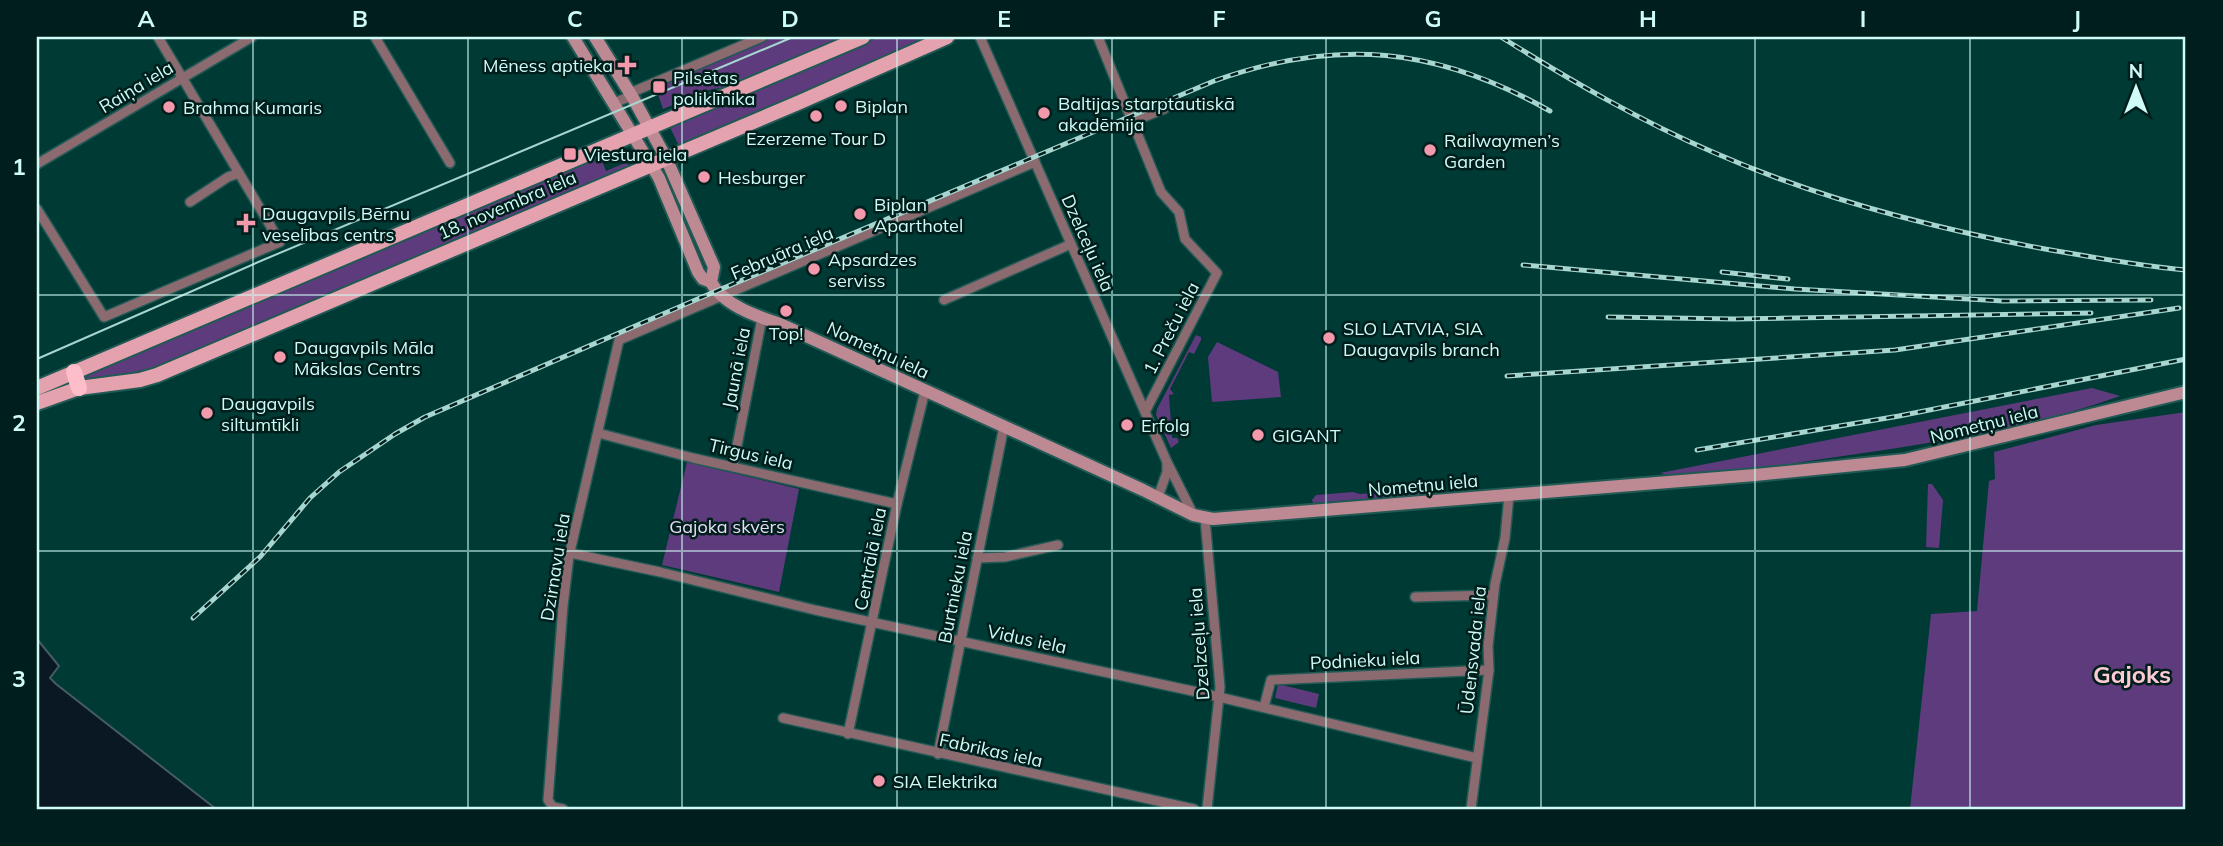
<svg xmlns="http://www.w3.org/2000/svg" width="2223" height="846" viewBox="0 0 2223 846" font-family="Mulish,sans-serif">
<rect width="100%" height="100%" fill="#003a35"/>
<!-- green -->
<g fill="#5e3b7d">
<polygon points="773,37 848,37 734,85 709,90 663,109 655,86"/>
<polygon points="879,37 934,37 679,146 669,125"/>
<polygon points="618,148 618,151 601,158 606,171 625,163 632,166 165,365 135,375 86,380 83,377"/>
<polygon points="1196,335 1201,337 1201,340 1194,354 1189,352 1170,389 1174,394 1169,395 1172,438 1177,438 1179,442 1171,448 1156,415 1157,409"/>
<polygon points="1217,342 1278,372 1281,397 1212,402 1208,357"/>
<path d="M2092,388l28,8c-103,37 -211,50 -318,66 -37,6 -107,21 -142,11z"/>
<polygon points="2186,412 2186,809 1910,809 1931,614 1977,611 1989,481 1995,479 1994,452 2096,425"/>
<polygon points="687,462 799,489 779,592 662,565"/>
<polygon points="1928,484 1932,484 1943,500 1939,548 1926,547"/>
<polygon points="1424,489 1425,494 1313,503 1312,500 1316,495 1353,492 1360,494"/>
<polygon points="1278,684 1319,694 1316,708 1275,698"/>
</g>
<!-- water -->
<polygon fill="#0a1824" stroke="#455c63" stroke-width="2" points="37,639 59,666 50,678 56,684 216,809 37,809"/>
<g fill="none" stroke-linecap="round" stroke-linejoin="round">
<!-- street casing -->
<g stroke="#215954" stroke-width="12">
<g id="street">
<polyline points="375,37 450,163"/>
<polyline points="980,37 1167,462 1193,514"/>
<polyline points="1098,37 1161,192 1179,212 1185,239 1217,273 1145,412"/>
<polyline points="614,103 626,98 630,93 762,37"/>
<polyline points="1131,122 1164,109"/>
<polyline points="37,164 252,37"/>
<polyline points="190,202 228,177 239,173"/>
<polyline points="37,209 104,317 280,242 158,37"/>
<polyline points="944,300 1071,244"/>
<polyline points="598,433 693,458 897,504"/>
<polyline points="733,466 762,318"/>
<polyline points="1158,497 1167,472 1167,462"/>
<polyline points="1205,519 1220,687 1207,809"/>
<polyline points="570,553 660,572 815,610 1202,693 1477,758"/>
<polyline points="977,558 1005,557 1058,545"/>
<polyline points="1415,597 1493,595"/>
<polyline points="1264,707 1271,680 1489,670"/>
<polyline points="783,718 1194,809"/>
<polyline points="848,734 897,504 925,391"/>
<polyline points="938,754 1004,426"/>
<polyline points="563,809 553,807 548,800 563,606 569,556 619,340 1035,162"/>
<polyline points="1471,809 1489,670 1488,646 1495,584 1505,538 1509,495"/>
</g>
</g>
<!-- secondary casing -->
<g stroke="#215954" stroke-width="16">
<g id="secondary">
<polyline points="573,37 659,178 698,272 703,279 711,282"/>
<path d="M595,37l38,61 33,60 48,109 -3,15c12,23 45,34 69,42l363,166 50,25 20,4 542,-44 150,-15 281,-68"/>
</g>
</g>
<!-- primary casing -->
<g stroke="#215954" stroke-width="18">
<g id="primary">
<polyline points="37,388 863,37"/>
<polyline points="37,403 79,388 140,380 157,375 800,102 947,37"/>
</g>
</g>
<!-- highway casing -->
<g stroke="#215954" stroke-width="19">
<polyline id="highway" points="74,372 79,388"/>
</g>
<!-- street -->
<use href="#street" stroke="#8b6a70" stroke-width="9"/>
<!-- secondary -->
<use href="#secondary" stroke="#bd8993" stroke-width="12"/>
<!-- primary -->
<use href="#primary" stroke="#e4a1ae" stroke-width="14"/>
<!-- highway -->
<use href="#highway" stroke="#fdbdc9" stroke-width="16"/>
<!-- tram -->
<polyline stroke="#a7d6d0" stroke-width="2" points="37,359 263,260 793,37"/>
<!-- rail casing -->
<g stroke="#a7d6d0" stroke-width="5">
<g id="rail">
<path d="M1501,37c69,43 139,84 214,116 105,46 217,75 330,96 47,8 94,17 141,21"/>
<polyline points="1523,265 1795,289 2003,301 2151,300"/>
<polyline points="1722,272 1788,279"/>
<polyline points="1608,317 1735,319 2091,313"/>
<polyline points="1507,376 1895,350 2179,308"/>
<polyline points="1697,450 1899,416 2186,359"/>
<path d="M193,618l67,-61 50,-59 29,-26 56,-38 30,-17 275,-119 514,-217c123,-44 223,-34 336,30"/>
</g>
</g>
<!-- rail -->
<use href="#rail" stroke="#001e1b" stroke-width="2.5" stroke-dasharray="8" stroke-linecap="butt"/>
</g>
<!-- grid -->
<path fill="none" stroke="#cffcf6" stroke-width="2" stroke-opacity="0.55" d="M253,37v772M468,37v772M682,37v772M897,37v772M1112,37v772M1326,37v772M1541,37v772M1755,37v772M1970,37v772M37,295h2149M37,551h2149"/>
<!-- markers -->
<g fill="#f29aac" stroke="#001e1b" stroke-width="2.5">
<path d="M623.5 54.5h7v7h7v7h-7v7h-7v-7h-7v-7h7z"/>
<rect x="652" y="80" width="14" height="14" rx="3.5"/>
<circle cx="841" cy="106" r="7"/>
<circle cx="169" cy="107" r="7"/>
<circle cx="1044" cy="113" r="7"/>
<circle cx="816" cy="116" r="7"/>
<circle cx="1430" cy="150" r="7"/>
<rect x="563" y="147" width="14" height="14" rx="3.5"/>
<circle cx="704" cy="177" r="7"/>
<circle cx="860" cy="214" r="7"/>
<path d="M242.5 212.5h7v7h7v7h-7v7h-7v-7h-7v-7h7z"/>
<circle cx="814" cy="269" r="7"/>
<circle cx="786" cy="311" r="7"/>
<circle cx="1329" cy="338" r="7"/>
<circle cx="280" cy="357" r="7"/>
<circle cx="207" cy="413" r="7"/>
<circle cx="1127" cy="425" r="7"/>
<circle cx="1258" cy="435" r="7"/>
<circle cx="879" cy="781" r="7"/>
</g>
<g text-anchor="middle" dominant-baseline="central" stroke-width="5" stroke-linejoin="round" paint-order="stroke">
<!-- poi labels -->
<g font-size="18" fill="#cffcf6" stroke="#001e1b" text-anchor="start">
<text x="613" y="65" text-anchor="end">Mēness aptieka</text>
<text x="673" y="77">Pilsētas<tspan x="673" dy="21">poliklīnika</tspan></text>
<text x="1058" y="103">Baltijas starptautiskā<tspan x="1058" dy="21">akadēmija</tspan></text>
<text x="855" y="106">Biplan</text>
<text x="183" y="107">Brahma Kumaris</text>
<text x="816" y="138" text-anchor="middle">Ezerzeme Tour D</text>
<text x="1444" y="140">Railwaymen’s<tspan x="1444" dy="21">Garden</tspan></text>
<text x="584" y="154">Viestura iela</text>
<text x="718" y="177">Hesburger</text>
<text x="874" y="204">Biplan<tspan x="874" dy="21">Aparthotel</tspan></text>
<text x="262" y="213">Daugavpils Bērnu<tspan x="262" dy="21">veselības centrs</tspan></text>
<text x="828" y="259">Apsardzes<tspan x="828" dy="21">serviss</tspan></text>
<text x="1343" y="328">SLO LATVIA, SIA<tspan x="1343" dy="21">Daugavpils branch</tspan></text>
<text x="786" y="333" text-anchor="middle">Top!</text>
<text x="294" y="347">Daugavpils Māla<tspan x="294" dy="21">Mākslas Centrs</tspan></text>
<text x="221" y="403">Daugavpils<tspan x="221" dy="21">siltumtīkli</tspan></text>
<text x="1141" y="425">Erfolg</text>
<text x="1272" y="435">GIGANT</text>
<text x="893" y="781">SIA Elektrika</text>
</g>
<!-- street labels -->
<g font-size="18" fill="#cffcf6" stroke="#001e1b">
<text transform="translate(136 87) rotate(-31)">Raiņa iela</text>
<text transform="translate(507 205) rotate(-23)">18. novembra iela</text>
<text transform="translate(1088 243) rotate(66)">Dzelceļu iela</text>
<text transform="translate(782 253) rotate(-23)">Februāra iela</text>
<text transform="translate(1171 328) rotate(-63)">1. Preču iela</text>
<text transform="translate(878 350) rotate(25)">Nometņu iela</text>
<text transform="translate(736 368) rotate(-79)">Jaunā iela</text>
<text transform="translate(1984 424) rotate(-14)">Nometņu iela</text>
<text transform="translate(751 454) rotate(13)">Tirgus iela</text>
<text transform="translate(1423 485) rotate(-5)">Nometņu iela</text>
<text transform="translate(870 559) rotate(-79)">Centrālā iela</text>
<text transform="translate(555 567) rotate(-81)">Dzirnavu iela</text>
<text transform="translate(955 587) rotate(-79)">Burtnieku iela</text>
<text transform="translate(1027 639) rotate(12)">Vidus iela</text>
<text transform="translate(1199 644) rotate(-94)">Dzelzceļu iela</text>
<text transform="translate(1473 650) rotate(-84)">Ūdensvada iela</text>
<text transform="translate(1365 660) rotate(-3)">Podnieku iela</text>
<text transform="translate(991 750) rotate(12)">Fabrikas iela</text>
</g>
<!-- park labels -->
<g font-size="18" fill="#e8ddf6" stroke="#001e1b">
<text x="727" y="526">Gajoka skvērs</text>
</g>
<!-- district labels -->
<g font-size="24" font-weight="bold" fill="#fecad4" stroke="#001e1b">
<text x="2132" y="674">Gajoks</text>
</g>
</g>
<!-- border -->
<rect width="2223" height="846" fill="none" stroke="#001e1b" stroke-width="77"/>
<!-- north arrow -->
<g transform="translate(2136 88)" stroke="#001e1b" stroke-width="5" paint-order="stroke">
<path d="M0-5L12 26L0 18L-12 26Z" fill="#cffcf6"/>
<text y="-10" font-size="19" font-weight="bold" text-anchor="middle" fill="#cffcf6">N</text>
</g>
<rect x="38" y="38" width="2146" height="770" fill="none" stroke="#cffcf6" stroke-width="2.5"/>
<g font-size="23" text-anchor="middle" font-weight="bold" fill="#cffcf6">
<text x="146" y="27">A</text>
<text x="360" y="27">B</text>
<text x="575" y="27">C</text>
<text x="790" y="27">D</text>
<text x="1004" y="27">E</text>
<text x="1219" y="27">F</text>
<text x="1433" y="27">G</text>
<text x="1648" y="27">H</text>
<text x="1863" y="27">I</text>
<text x="2077" y="27">J</text>
<text x="19" y="175">1</text>
<text x="19" y="431">2</text>
<text x="19" y="687">3</text>
</g>
</svg>
